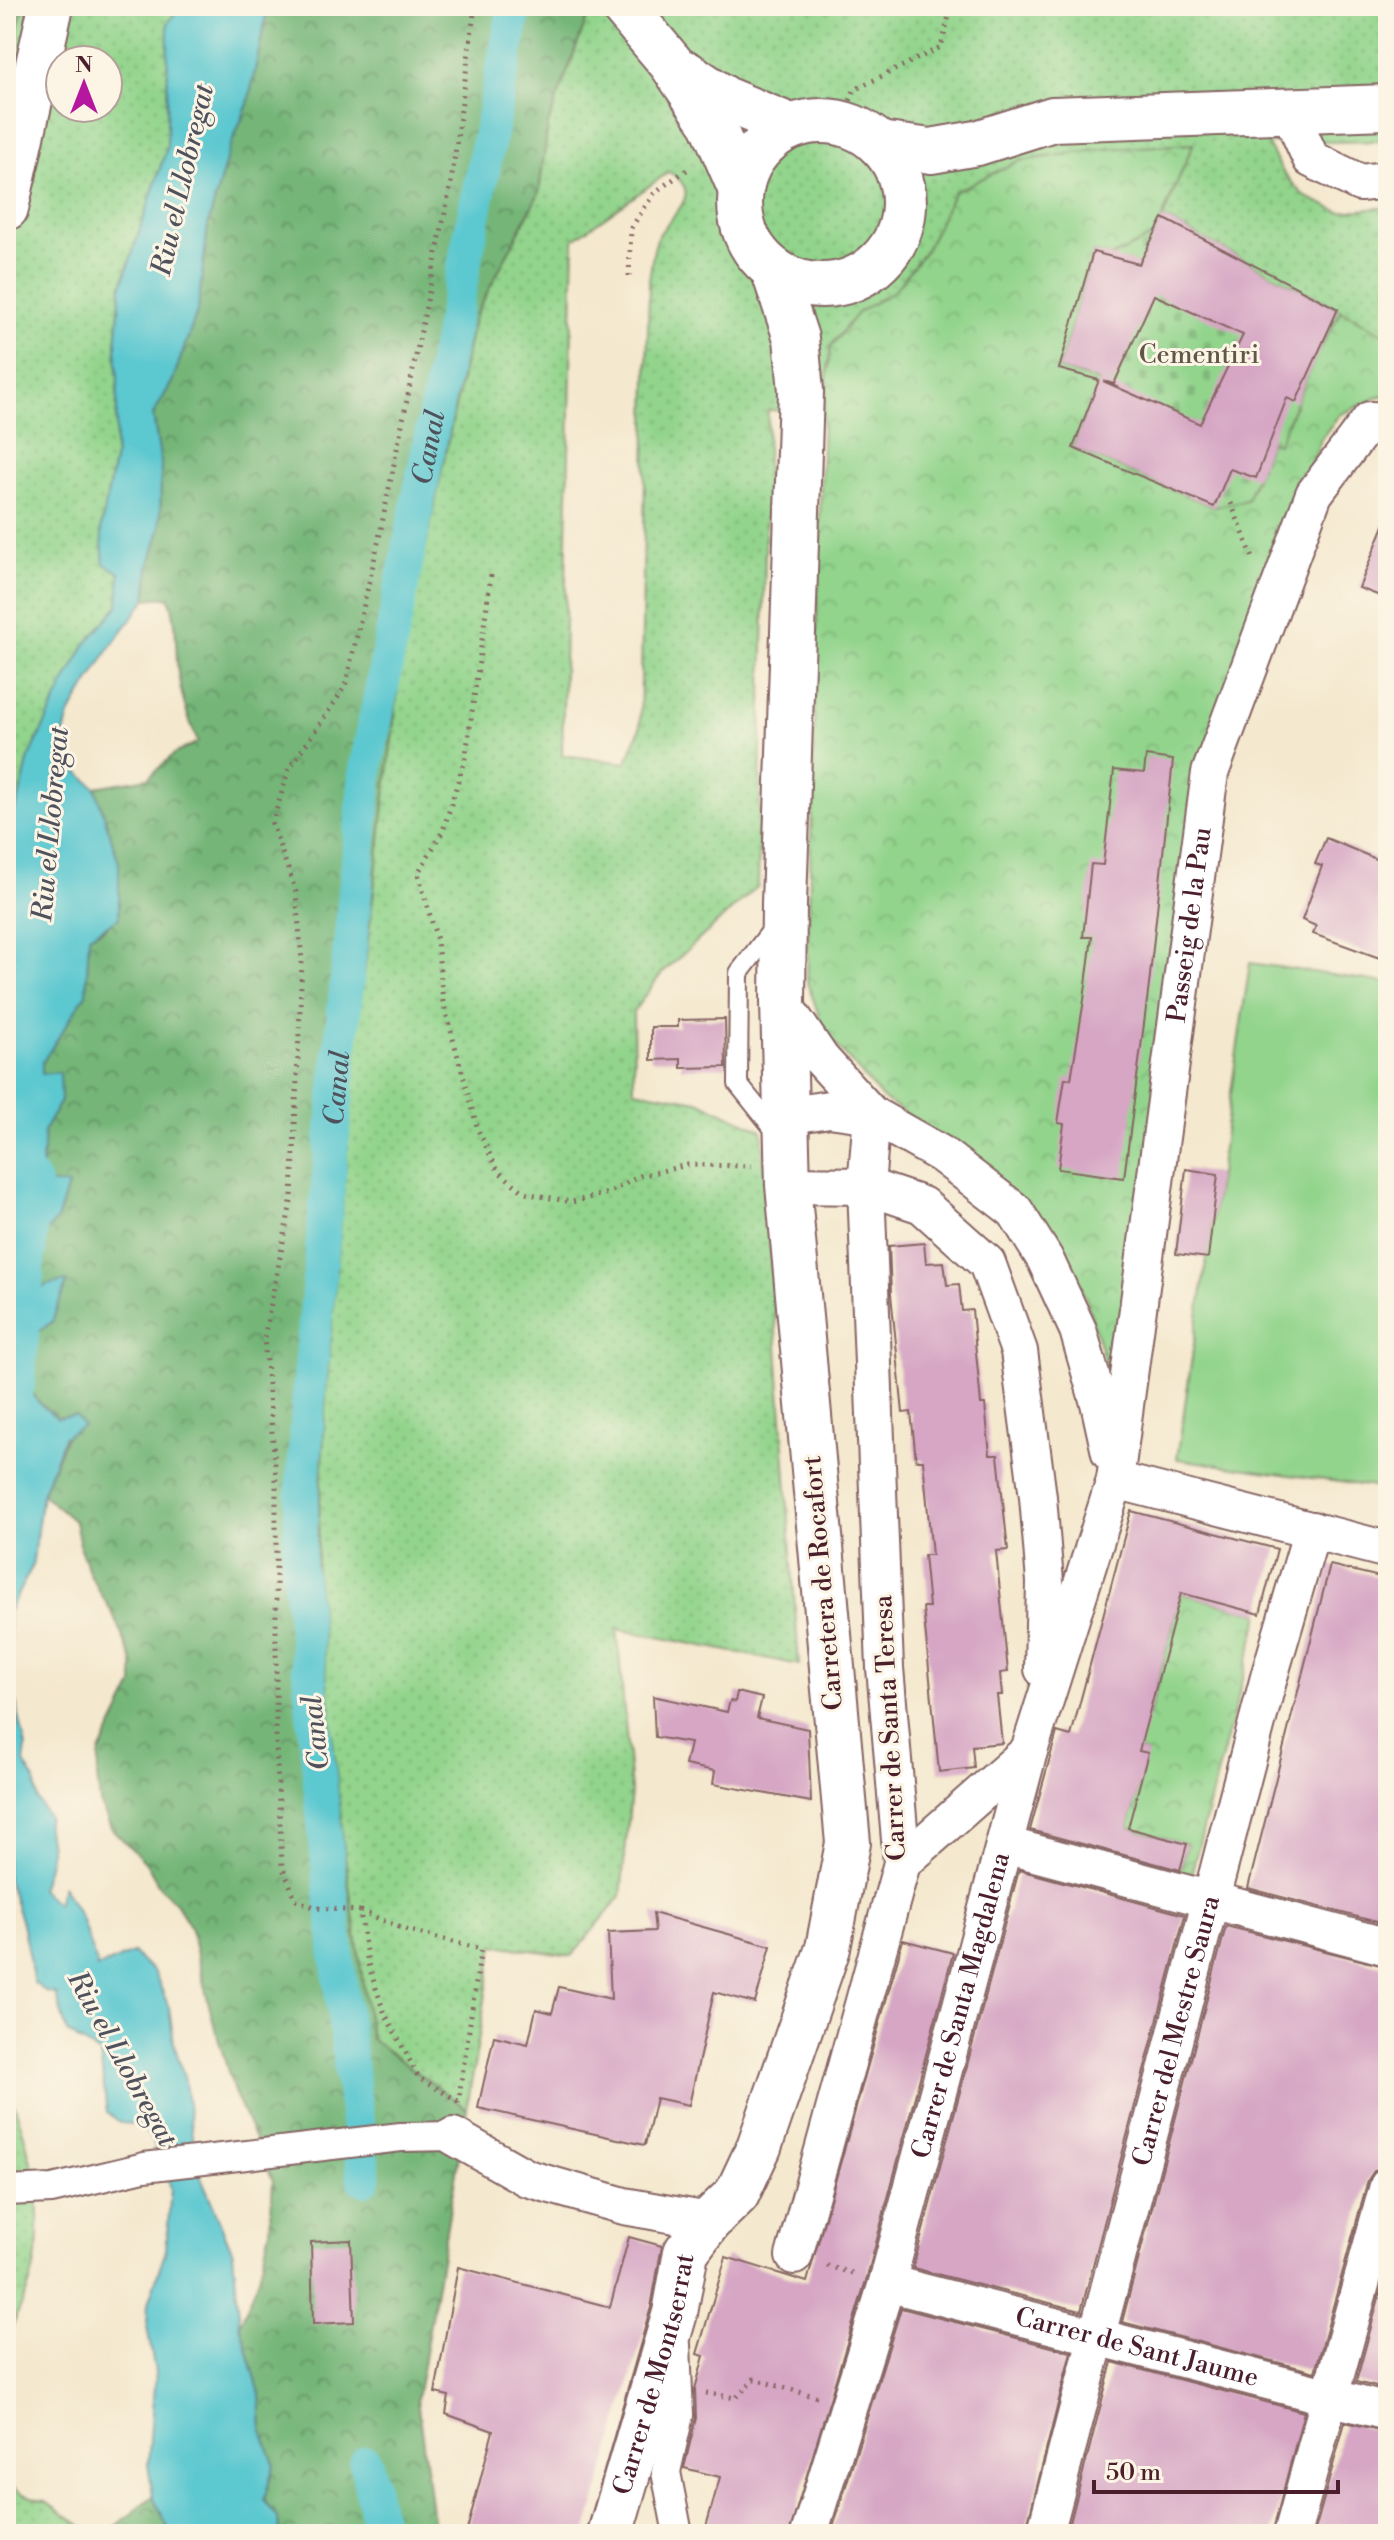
<svg xmlns="http://www.w3.org/2000/svg" width="1394" height="2540" viewBox="0 0 1394 2540" font-family="'Libre Bodoni',serif">
<defs>
<pattern id="grass-dots" width="8" height="8" patternUnits="userSpaceOnUse" patternTransform="scale(2)"><rect width="8" height="8" fill="#92d48c"/><path d="M2 2h.1M6 6h.1" fill="none" stroke="#7fb679" stroke-width="1.8" stroke-linecap="round"/></pattern>
<pattern id="forest-crowns" width="20" height="18" patternUnits="userSpaceOnUse" patternTransform="scale(2)"><rect width="20" height="18" fill="#75b678"/><path d="M2 6a3 3 0 1 1 6 0M12 15a3 3 0 1 1 6 0" fill="none" stroke="#629363"/></pattern>
<pattern id="cemetery-stones" width="16" height="16" patternUnits="userSpaceOnUse" patternTransform="scale(2)"><rect width="16" height="16" fill="#92d48c"/><path d="M2 7V4a2 2 0 0 1 4 0v3zM10 15v-3a2 2 0 0 1 4 0v3z" fill="#7fb679"/></pattern>
<pattern id="park-crowns" width="20" height="18" patternUnits="userSpaceOnUse" patternTransform="scale(2)"><rect width="20" height="18" fill="#92d48c"/><path d="M2 6a3 3 0 1 1 6 0M12 15a3 3 0 1 1 6 0" fill="none" stroke="#7fb679"/></pattern>
</defs>
<rect width="100%" height="100%" fill="#fcf5e5"/>
<filter id="ink" filterUnits="userSpaceOnUse"><feTurbulence type="fractalNoise" baseFrequency=".0125" numOctaves="2"/><feDisplacementMap in="SourceGraphic" scale="16" xChannelSelector="R" yChannelSelector="G"/><feConvolveMatrix kernelMatrix="1 2 1 2 8 2 1 2 1" color-interpolation-filters="sRGB"/></filter>
<filter id="wash" filterUnits="userSpaceOnUse"><feTurbulence type="fractalNoise" baseFrequency=".006" numOctaves="4" result="noise"/><feDisplacementMap in="SourceGraphic" scale="32" xChannelSelector="R" yChannelSelector="G"/><feGaussianBlur stdDeviation="1.8" result="paint"/><feColorMatrix in="noise" values="0 0 0 0 0 0 0 0 0 0 0 0 0 0 0 0 0 1.4 0 .05"/><feComposite in="paint" operator="in"/></filter>
<g filter="url(#wash)">
<rect width="100%" height="100%" fill="#f4e8ce"/>
<!-- grass -->
<g fill="url(#grass-dots)" stroke="#6e7a5c" stroke-width="2" fill-rule="evenodd">
<path d="M24,6h156l-12,17 -1,124 -46,141 -5,59 2,31 -3,78 -14,72 19,45 -2,33 -33,39 -56,113 -12,48 -11,21v-753zM60,60h48v48h-48z"/>
<path d="M587,6h801v135l-121,2 17,31 20,22 36,16 48,-5v129l-225,-118 30,-74 -87,5 -87,12 -65,31 -28,58 -32,41 -37,22 -26,33 -8,67 -55,-3 -10,476 -96,87 -29,39 1,78 64,11 64,29 37,535 -182,-36 14,162 -10,105 -49,60 -78,-11 -27,164 -96,-70 -27,-188 -28,-278 10,-182 33,-376 42,-353 73,-344 65,-125 9,-69 42,-114zM669,172c36,22 4,40 -10,63 -7,12 -7,30 -10,44l-9,449 -14,35 -64,-8 12,-516z"/>
<path d="M6,2082c23,60 43,131 26,194 -6,22 -17,43 -26,64z"/>
<polygon points="6,2482 23,2494 46,2501 94,2534 6,2534"/>
</g>
<!-- forest -->
<g fill="url(#forest-crowns)" stroke="#606a52" stroke-width="2">
<polygon points="6,6 24,6 6,74"/>
<path d="M268,6h319l3,4 -42,114 -9,69 -65,125 -73,344 -42,353 -33,376 -10,182 28,278 27,188 96,70 -50,290 18,135h-156l-1,-15 -14,-19 10,-36 -12,-33 -2,-37 -20,-70 19,-47 11,-47 3,-50 -39,-88 -22,-75 -22,-91 -13,-21 -18,-19 -13,-23 -35,-35 -11,-25 -3,-26 3,-25 33,-67v-23l-19,-46 -24,-41 -8,-21 -7,-32 -33,-28 33,-79 -17,3c-41,-32 -35,-32 -28,-81l22,-15 14,-40 -20,4 -31,29 -2,-35 4,-19 40,-41 11,-33 -27,-5 3,-52 17,-29 -2,-29 -18,3 1,-12 44,-69 3,-58 18,-9 12,-64 -24,-76 53,-9 26,-24 24,-12c-10,-23 -17,-44 -20,-69 -3,-27 0,-51 -9,-76l-23,2 3,-31 11,-39 1,-65 -8,-49 19,-33 26,-73 10,-84 21,-76 19,-45z"/>
<polygon points="153,2496 171,2534 107,2534"/>
</g>
<!-- cemetery -->
<polygon fill="url(#cemetery-stones)" stroke="#6e7a5c" stroke-width="2" points="1163,218 1342,311 1296,402 1278,445 1270,442 1247,500 1214,507 1073,448 1098,382 1059,369 1093,252 1112,257 1155,235"/>
<!-- park -->
<g fill="url(#park-crowns)" stroke="#6e7a5c" stroke-width="2">
<polygon points="1193,144 1155,235 1111,257 1093,252 1059,369 1099,382 1073,448 1214,507 1247,500 1270,442 1278,444 1317,354 1342,311 1388,336 1388,393 1339,415 1321,439 1202,762 1115,1397 1086,1298 1043,1220 970,1157 882,1098 825,1032 807,982 823,413 831,347 857,313 894,291 926,250 954,192 1019,161 1106,149"/>
<polygon points="1181,1593 1260,1614 1190,1878 1179,1876 1187,1844 1128,1828 1147,1753 1128,1748 1149,1715"/>
</g>
<!-- pitch -->
<polygon fill="#92d48c" stroke="#6e7a5c" stroke-width="2" points="1250,963 1388,983 1388,1489 1177,1459"/>
<!-- water -->
<path fill="#5bc8d0" stroke="#52747e" stroke-width="2" d="M180,6h88l-20,98 -19,45 -21,76 -10,84 -26,73 -19,33 8,49 -1,65 -11,39 -3,31 -37,50 -40,66 -5,19 3,28 28,25 24,76v55l-30,18 -3,58 -44,69v11l18,-2 1,29 -17,29 -3,52 27,4 -11,34 -40,41 -4,19 12,11 -9,21 30,-27 21,-4 -15,41 -22,15c-7,48 -11,50 27,81l18,-3 8,11 -19,11 -22,57 -10,73 -24,45 4,74 14,61 -2,16 11,17 2,19 11,18c-4,12 2,20 2,33 1,13 -6,27 -10,39l17,15 5,-18 19,32 17,50 35,-15 22,20 14,35 5,35 11,38 7,55 9,41 32,76 7,71 20,70 2,37 12,33 -10,36 14,19 1,15h-108l-18,-38 -5,-31 7,-93 -8,-46 1,-23 18,-53 5,-62 -19,-48 -12,-15 -18,-2 -15,-10 -7,-59 -33,-22 -11,-38 -8,-1 -14,-10 -12,-60 -16,-48v-1048l11,-21 12,-48 33,-70 23,-43 33,-39 2,-33 -16,-9 -3,-36 14,-72 3,-78 -2,-31 5,-59 46,-141 1,-124z"/>
<g fill="none" stroke-linecap="round" stroke-linejoin="round">
<!-- canal -->
<g stroke="#5bc8d0" stroke-width="34">
<path id="s1" d="M364,2179l-26,-216 -40,-402 12,-181 57,-617 148,-757"/>
<polyline points="366,2463 381,2534"/>
</g>
<!-- river -->
<polyline stroke="#5bc8d0" stroke-width="58" points="6,1384 22,1187"/>
</g>
<g id="blocks">
<!-- building -->
<g fill="#d6a6c4" fill-rule="evenodd">
<path d="M1163,218l175,91 -42,93 -9,-4 -31,80 -26,-9 -16,38 -141,-59 26,-68 -40,-11 34,-117 46,12zM1154,295l89,40 -43,89 -97,-43 11,3z"/>
<polygon points="1387,518 1388,518 1388,599 1359,588"/>
<polygon points="1146,756 1173,760 1149,985 1124,1178 1058,1169 1064,1124 1058,1123 1065,1078 1071,1079 1084,1000 1092,937 1083,937 1091,864 1103,865 1114,770 1144,773"/>
<polygon points="1326,838 1388,864 1388,961 1313,934 1316,926 1302,920 1322,866 1315,864"/>
<polygon points="725,1019 726,1067 681,1068 681,1059 651,1060 651,1027 678,1027 678,1020"/>
<polygon points="1186,1169 1218,1174 1208,1258 1176,1254"/>
<polygon points="924,1243 926,1263 944,1262 947,1285 959,1284 962,1311 972,1310 981,1404 985,1404 990,1455 998,1455 1008,1550 996,1551 1008,1672 1000,1673 1002,1695 997,1695 1002,1743 972,1746 974,1768 939,1772 923,1607 929,1607 924,1555 932,1555 923,1460 916,1460 911,1412 903,1413 891,1294 889,1246"/>
<polygon points="1131,1511 1277,1549 1260,1614 1181,1593 1139,1751 1148,1753 1128,1828 1187,1844 1180,1870 1030,1830 1057,1732 1071,1736"/>
<polygon points="1330,1565 1388,1579 1388,1925 1248,1888"/>
<polygon points="737,1692 762,1698 757,1718 808,1729 811,1802 713,1784 715,1771 685,1765 690,1743 655,1737 653,1696 727,1712 730,1701 735,1702"/>
<polygon points="1019,1870 1185,1915 1081,2311 913,2268"/>
<polygon points="653,1913 771,1946 755,2003 714,1992 689,2105 656,2098 645,2145 478,2108 494,2036 528,2044 536,2009 552,2013 559,1987 611,1999 608,1933 655,1931"/>
<polygon points="1226,1926 1388,1967 1388,2166 1374,2171 1368,2180 1315,2372 1122,2322"/>
<polygon points="903,1940 953,1953 867,2277 789,2534 704,2534 720,2477 684,2468 696,2418 695,2389 704,2356 697,2354 726,2257 807,2282"/>
<polygon points="629,2237 662,2246 651,2307 586,2534 466,2534 493,2431 446,2414 449,2396 435,2393 458,2267 610,2307"/>
<polygon points="351,2240 354,2322 313,2324 311,2242"/>
<polygon points="1388,2265 1388,2390 1356,2382"/>
<polygon points="901,2308 1071,2352 1025,2534 831,2534"/>
<polygon points="1112,2362 1304,2412 1272,2534 1067,2534"/>
<polygon points="1345,2422 1388,2432 1388,2534 1314,2534"/>
</g>
</g>
</g>
<g filter="url(#ink)">
<use href="#blocks" fill-opacity="0" stroke="#866564" stroke-width="2"/>
<g fill="none" stroke-linecap="round" stroke-linejoin="round">
<!-- service casing -->
<g stroke="#866564" stroke-width="22">
<polyline id="service" points="775,926 739,973 738,1084 778,1134"/>
</g>
<!-- pedestrian casing -->
<g stroke="#866564" stroke-width="32">
<g id="pedestrian">
<polyline points="6,2191 52,2189 144,2167 401,2137 453,2136"/>
<polyline points="676,2345 679,2415 666,2472 678,2534"/>
</g>
</g>
<!-- minor casing -->
<g stroke="#866564" stroke-width="40">
<g id="minor">
<polyline points="1289,110 1311,159 1360,183 1388,180"/>
<polyline points="783,1003 821,1059 872,1115 941,1154 1015,1211 1045,1259 1078,1330 1099,1403 1110,1453"/>
<polyline points="786,1116 829,1109 872,1115"/>
<polyline points="788,1185 866,1186 922,1205 987,1263 1019,1351 1038,1497 1045,1582 1043,1669"/>
<polyline points="1115,1480 1388,1550"/>
<polyline points="1005,1845 1388,1947"/>
<polyline points="902,1863 1029,1751"/>
<polyline points="453,2136 527,2178 624,2206 709,2221"/>
<polyline points="794,2256 902,1863 885,1668 866,1186 872,1115"/>
<path id="s2" d="M887,2283l501,129"/>
<path id="s3" d="M809,2534l78,-251 142,-532 86,-271 95,-707 104,-279 56,-74 18,1"/>
<path id="s4" d="M1045,2534l224,-857 43,-147"/>
<polyline points="1292,2534 1388,2186"/>
</g>
</g>
<!-- tertiary casing -->
<g stroke="#866564" stroke-width="48">
<g id="tertiary">
<polyline points="623,6 671,63 712,123 740,188"/>
<polyline points="686,73 727,100 790,126"/>
<circle cx="822" cy="203" r="82"/>
<polyline points="879,144 931,151 977,143 1053,119 1388,107"/>
<polyline points="6,208 51,6"/>
<path id="s5" d="M610,2534l65,-221 11,-61 23,-31 28,-27 22,-47 69,-199 20,-105 -60,-658 -5,-182 1,-99 17,-513 -5,-53 -23,-69"/>
</g>
</g>
<!-- path -->
<g stroke="#866564" stroke-width="5" stroke-dasharray="2 6" stroke-linecap="butt">
<polyline points="842,123 854,90 941,47 950,12 948,6"/>
<polyline points="629,276 631,228 655,192 691,167"/>
<polyline points="1231,503 1253,558"/>
<polyline points="491,575 466,755 443,831 418,873 437,940 443,1002 478,1130 498,1171 525,1193 572,1202 608,1193 640,1176 687,1165 751,1166"/>
<polyline points="361,1911 406,1930 481,1949 458,2103"/>
<polyline points="458,2101 419,2078 384,2012 368,1964 360,1911 317,1908 296,1900 282,1866 276,1743 276,1477 264,1338 292,1197 302,962 296,892 272,824 289,769 345,687 378,543 451,183 475,6"/>
<polyline points="827,2266 856,2274"/>
<polyline points="706,2393 736,2398 754,2379 817,2397"/>
</g>
<!-- service -->
<use href="#service" stroke="#fff" stroke-width="18"/>
<!-- pedestrian -->
<use href="#pedestrian" stroke="#fff" stroke-width="28"/>
<!-- minor -->
<use href="#minor" stroke="#fff" stroke-width="36"/>
<!-- tertiary -->
<use href="#tertiary" stroke="#fff" stroke-width="44"/>
</g>
</g>
<g text-anchor="middle" dominant-baseline="central" stroke-width="6" stroke-linejoin="round" paint-order="stroke">
<!-- park labels -->
<g font-size="26" fill="#605548" stroke="#fcf5e5">
<text x="1199" y="355">Cementiri</text>
</g>
<!-- street labels -->
<g font-size="26" fill="#4a1f2b" stroke="#fcf5e5">
<text stroke="none"><textPath href="#s3" startOffset="1658">Passeig de la Pau</textPath></text>
<text transform="translate(823 1583) rotate(-95)">Carretera de Rocafort</text>
<text transform="translate(890 1728) rotate(-93)">Carrer de Santa Teresa</text>
<text stroke="none"><textPath href="#s3" startOffset="550">Carrer de Santa Magdalena</textPath></text>
<text stroke="none"><textPath href="#s4" startOffset="520">Carrer del Mestre Saura</textPath></text>
<text stroke="none"><textPath href="#s2" startOffset="258">Carrer de Sant Jaume</textPath></text>
<text stroke="none"><textPath href="#s5" startOffset="166">Carrer de Montserrat</textPath></text>
</g>
<!-- water labels -->
<g font-size="28" font-style="italic" fill="#4f525d" stroke="#fcf5e5">
<text transform="translate(183 180) rotate(-77)">Riu el Llobregat</text>
<text stroke="none"><textPath href="#s1" startOffset="1744">Canal</textPath></text>
<text transform="translate(51 824) rotate(-85)">Riu el Llobregat</text>
<text stroke="none"><textPath href="#s1" startOffset="1096">Canal</textPath></text>
<text transform="translate(316 1733) rotate(-96)">Canal</text>
<text transform="translate(122 2059) rotate(61)">Riu el Llobregat</text>
</g>
</g>
<!-- margin -->
<rect width="1394" height="2540" fill="none" stroke="#fcf5e5" stroke-width="32"/>
<!-- north arrow -->
<g transform="translate(84 84)"><circle r="38" fill="#fcf5e5" stroke="#b59f9b" stroke-width="2"/>
<path d="M0-6L14 30L0 20L-14 30Z" fill="#b5179e"/>
<text y="-12" font-size="22" font-weight="bold" text-anchor="middle" fill="#4a1f2b">N</text>
</g>
<!-- scale -->
<path d="M1094 2480v12h244v-12" fill="none" stroke="#4a1f2b" stroke-width="4"/>
<text x="1106" y="2480" font-size="24" fill="#4a1f2b" stroke="#fcf5e5" stroke-width="6" paint-order="stroke">50 m</text>
</svg>
